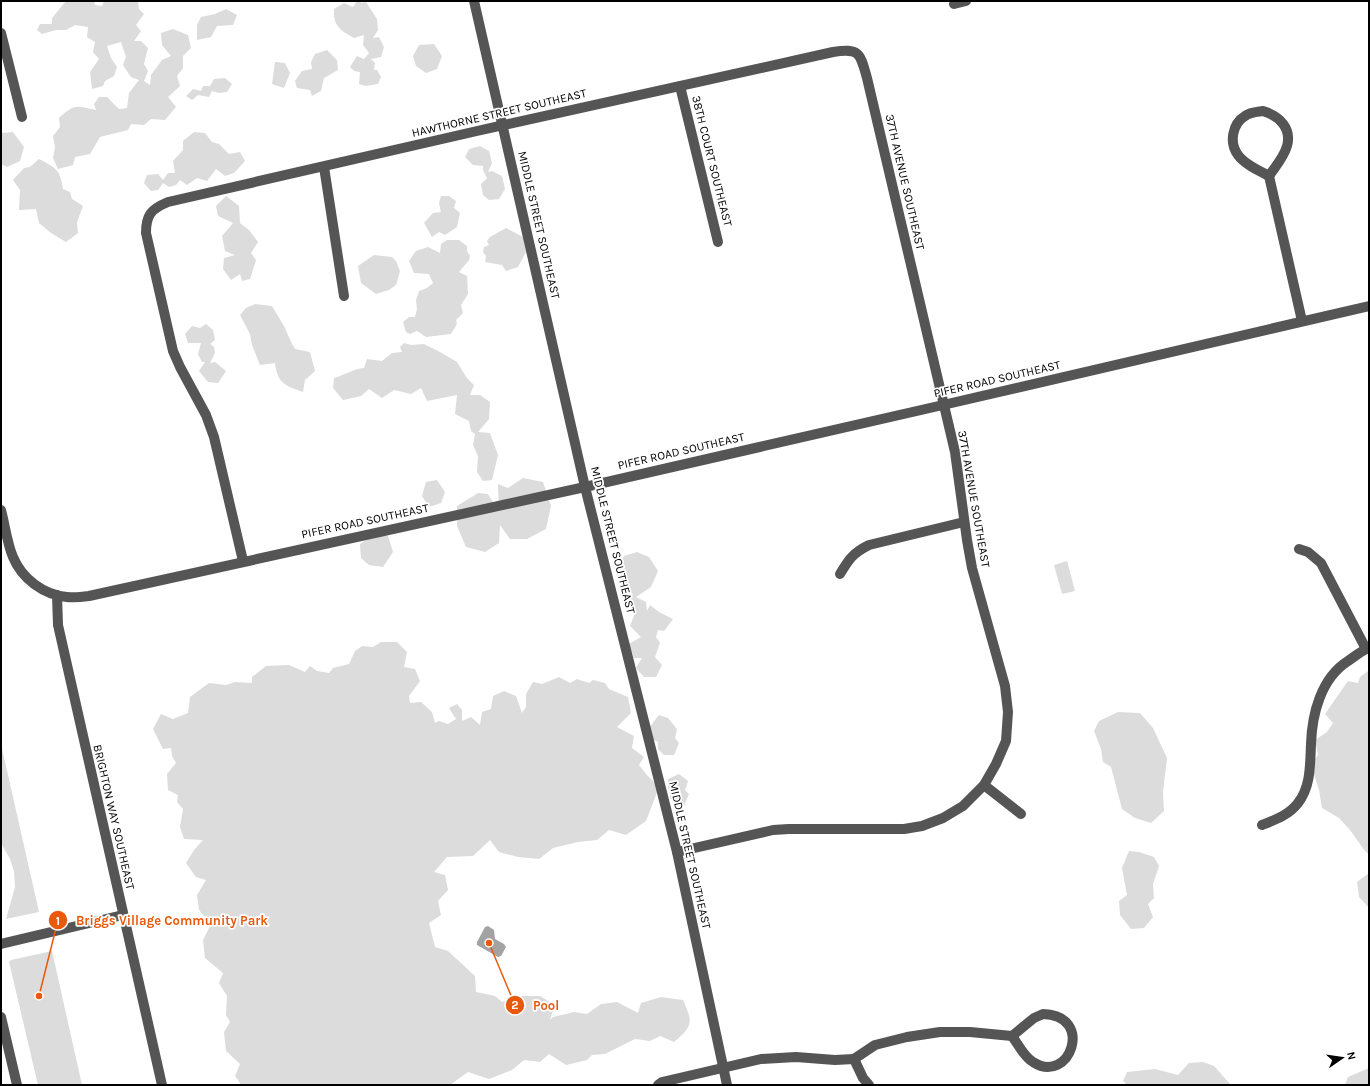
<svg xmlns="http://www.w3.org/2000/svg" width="1370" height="1086" viewBox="0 0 1370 1086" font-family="Karla,sans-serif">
<rect width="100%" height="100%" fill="#fff"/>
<!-- green -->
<g fill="#dcdcdc">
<path d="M66,1h28l1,4 7,1 2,-5h34l1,8 5,5 -8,11 5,6 -7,10h7l7,7 -4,16 4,7 -4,10 6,4 1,-10 11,-15 9,-4 -9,-11 -1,-12 12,-4 15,6 3,13 -8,8v12l-6,8 3,10 -12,11 8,10 -11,13 -14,-1 -7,6 -13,-1 -3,6 -28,7 -10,17 -15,3 -2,8 -15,4 -5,-11 2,-11 -2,-11 7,-9 -1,-9c16,-15 17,-12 37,-8l-2,-6 5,-7h8l12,12 8,-1 2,-15 10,-13 -8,-3 -8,-12 3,-8 -5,-15 -14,4 4,12 6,9 -3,9 -9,5 -2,5 -11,3 -2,-17 9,-13 -6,-7 2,-10 -8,-5 1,-10 -13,-2 -9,5h-10l-14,4 -5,-4 3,-6h12v-6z"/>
<path d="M357,1h4v2l5,-1 11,17 1,11 -5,8 6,-1 5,10 -3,10 -10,2 4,4 -1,7h3l4,7 -3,7 -12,2 -7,-2 1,-12 -6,-1 -4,-4 7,-11 7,3 5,-6 -6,-8 1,-10 -10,3c-14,-8 -21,-12 -20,-29l10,-6 9,4z"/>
<polygon points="226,9 237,15 233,25 217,26 211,37 197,40 197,25 201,17 215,14"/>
<polygon points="434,44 442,56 437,69 426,73 416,66 413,56 419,45"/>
<polygon points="327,50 337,60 338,70 324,78 321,91 312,96 310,90 297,88 295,81 302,71 312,69 311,62 315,54"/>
<polygon points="275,62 285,63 290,73 284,88 272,84"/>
<polygon points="225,78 232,84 227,92 219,93 212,91 209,97 198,95 192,100 186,96 193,89 201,91 203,86 210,86 214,79"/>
<polygon points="13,132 24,147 20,161 7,167 1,164 1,133"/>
<polygon points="194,132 205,133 212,142 219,144 229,154 240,152 245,161 234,173 225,176 216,169 207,181 197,178 187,185 180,180 176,185 169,187 163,183 158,190 151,191 144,183 147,175 158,174 163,180 168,173 175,173 173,161 183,150 183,141"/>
<polygon points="480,146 489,151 492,163 488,172 492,171 502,176 505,189 499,199 489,200 483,195 481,184 487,178 483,170 483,166 473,165 465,157 469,149"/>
<path d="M39,159c17,9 21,10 24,30l7,3 2,7 11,7 -6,16 1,11 -12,9 -15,-9 -12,-10 -3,-14 -17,1 1,-20 -7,-10 11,-12 6,-1z"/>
<polygon points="226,196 239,206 240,223 249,230 258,242 251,253 256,260 250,279 242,281 240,274 231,280 223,269 224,258 235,255 225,251 222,236 233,223 218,216 216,206"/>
<polygon points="441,196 449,196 456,201 454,208 460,213 457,227 445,235 439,232 432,237 424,223 433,213 441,212 439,203"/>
<polygon points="506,228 523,237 526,252 518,267 506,271 502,265 485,262 486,256 483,252 484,247 489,245 487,241 490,237"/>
<polygon points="447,240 459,240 467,246 467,251 470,256 469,260 459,272 467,276 468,294 461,305 463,313 456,320 457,324 451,334 426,337 417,331 410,334 406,332 403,322 409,317 415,317 417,309 416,300 419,291 427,288 433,283 429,274 414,273 409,261 416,251 428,247 440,253 441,244"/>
<polygon points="374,255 392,257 396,261 400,271 396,285 389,290 376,294 361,283 358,266"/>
<path d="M255,304l17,2 12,20 8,18 3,5 15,3 5,19 -10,9 -2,12c-17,-6 -26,-9 -28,-29l-15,2 -8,-20 -2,-11 -10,-19 6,-7z"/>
<polygon points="206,324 213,330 215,340 210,344 214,347 215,353 210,363 215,362 226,371 218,383 208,382 199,371 205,362 202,362 198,354 201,343 188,343 185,334 192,326 200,328"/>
<path d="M404,343l7,2 13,-1 16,8 17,10 10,16 7,7 -4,10h10l10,7 -1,17 -11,13 12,1 8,22 -6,25 -9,1 -6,-9 1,-16 -5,-11 2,-11 -4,-3 -2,-10 -14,-7 2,-19 -30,6 -6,-13 -10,6 -17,-4 -12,8 -13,-9 -8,7 -18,4 -10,-12 1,-10c11,-3 19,-9 30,-10l3,-9 15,2 10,-8 10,-1 -2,-5z"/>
<polygon points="523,478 543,482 551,506 546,529 527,539 510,539 500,525 499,543 485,552 466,547 457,526 457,506 478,493 488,494 499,512 498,484 508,488"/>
<polygon points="437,480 445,492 441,503 429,507 422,496 426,482"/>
<polygon points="373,536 388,536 393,552 383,567 369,565 361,558 360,544"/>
<polygon points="637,552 649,557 658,571 651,587 636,597 646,602 647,611 650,605 659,612 673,619 664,631 658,630 656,637 660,643 655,657 662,665 656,677 644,677 636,668 642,658 634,658 629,644 641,637 630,626 635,613 626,605 633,594 621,587 616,573 624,556"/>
<polygon points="1067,561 1075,591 1062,594 1054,565"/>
<path d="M381,642h16l10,10 -3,15 11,2 5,12 -11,15 1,7 11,-1 11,10 3,11 4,-2 9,3 8,-5 -7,-11 8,-4 5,6v11l9,-4 9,8 2,-13 9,-3 2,-13 11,-5 12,5 6,17 4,-6v-13l7,-12 9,2 17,-7 11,6 7,-4 12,4 4,-3 12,3 4,6 19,8 3,16 -14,14 17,9 -2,12 12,9 -5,8 8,10 12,12 -13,34 -20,14 -17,-5 -12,10 -19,2 -25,6 -14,11 -21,-2 -19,-5 -9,-12 -17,16 -26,1 -13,15 11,3 3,15 -10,11 3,14 -12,8 6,24 13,4 27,25 1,16 19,4 7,6 16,-6h22l15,9 -5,15 3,-3 21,-5 13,2 14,-10 16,-2 21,11 3,-10 20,-6 22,3c10,22 10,26 -9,42l-14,-6 -10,5 -15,-2 -30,15 -13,1 -5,5 -21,5 -17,-11 -9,8 -16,-2 -12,10 -23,9 -21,-7 -18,13h-211l1,-2 -5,-7 5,-12 -14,-13 -2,-19 6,-10 -4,-7 1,-19 -8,-13 4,-10 -18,-15 -2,-18 8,-16 -12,-14 -2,-15 9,-15 -10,-3 -10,-14 8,-13 9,-10 -19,-1 -4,-12 3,-18 -6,-7 1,-7 -10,-5 -1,-16 9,-11 -4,-7 -1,-8 -8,1 -10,-20 8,-15 12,5 15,-6 2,-16 19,-14 17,2 9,-3 17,1v-6l14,-11 23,-1 16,7 5,-6 7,5 12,2 4,-5 16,-4 6,-13 7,-5 11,1z"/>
<polygon points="1368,671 1369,671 1369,854 1365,851 1350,830 1339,818 1322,808 1319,790 1311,765 1318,755 1315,740 1327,732 1333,723 1325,714 1348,681 1358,683 1360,677"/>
<polygon points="1118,712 1140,713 1153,728 1167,758 1163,792 1164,811 1151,823 1135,818 1122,809 1111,767 1103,762 1101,749 1094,731 1099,721"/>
<polygon points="659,715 668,718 677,729 675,738 679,743 674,755 664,755 658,749 658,742 652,739 649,728"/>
<polygon points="1,744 39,912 6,919 15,887 14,871 10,859 1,843"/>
<polygon points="679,774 688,781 685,790 689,794 684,806 676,804 670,798 671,792 668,788 668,779"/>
<polygon points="1129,851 1139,852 1154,857 1159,866 1153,884 1154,898 1148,904 1153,917 1144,928 1131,929 1120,915 1119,901 1127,895 1122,868"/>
<polygon points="1369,873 1369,908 1359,897 1357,882"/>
<polygon points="52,951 82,1085 38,1085 9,962 11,960"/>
<polygon points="1203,1062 1214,1066 1231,1085 1127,1085 1123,1081 1127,1072 1155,1069 1178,1075 1189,1063"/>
<polygon points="1369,1068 1369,1085 1345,1085 1348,1077"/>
</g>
<!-- water -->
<polygon fill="#a3a3a3" points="488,926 494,930 495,939 504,944 506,947 501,956 498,957 477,945 477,942 485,927"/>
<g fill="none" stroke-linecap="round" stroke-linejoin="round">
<!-- minor -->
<g stroke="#555" stroke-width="10">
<polyline points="474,1 585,487 677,852 727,1085"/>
<polyline points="954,4 966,1"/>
<polyline points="1,33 22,117"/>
<polyline points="680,86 718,242"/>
<path d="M1263,111c16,5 29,17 24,35 -3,11 -12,21 -18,30 -9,-5 -25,-12 -31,-21 -9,-12 -6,-31 7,-39 5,-4 11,-4 18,-5z"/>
<polyline points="324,167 344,296"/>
<polyline points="1269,176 1302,321"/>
<path d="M1,510c4,15 6,33 12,47 9,22 31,38 54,40 7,1 15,0 22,-1l496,-109 358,-82 426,-99"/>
<polyline points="1299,549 1308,552 1321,563 1366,649"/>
<path d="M243,561l-29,-124 -8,-22 -26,-48 -7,-16 -27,-118c0,-18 5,-24 22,-31l309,-71 356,-79c27,-4 27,1 34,26l88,374 12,88 5,28 33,118 3,26 -2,29 -10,23 -12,21 -21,21 -20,12 -21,8 -18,3h-115l-16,1 -96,22"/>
<path d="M840,574c9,-15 13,-21 29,-29l95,-23"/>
<polyline points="57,595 58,625 162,1085"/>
<polyline points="984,785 1021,814"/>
<path d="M1262,825c13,-5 27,-10 36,-22 13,-16 12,-39 13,-59 1,-30 10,-66 37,-83 6,-4 14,-11 21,-13"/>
<polyline points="1,944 123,915"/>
<path d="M1043,1014c52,1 27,72 -10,48 -9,-5 -15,-18 -21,-26l22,-18z"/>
<polyline points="1,1017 17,1085"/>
<polyline points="854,1059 875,1045 907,1037 940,1032 970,1032 1012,1036"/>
<polyline points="658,1085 662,1082 761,1059 796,1057 835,1060 854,1059 863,1078 869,1085"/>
</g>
</g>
<g text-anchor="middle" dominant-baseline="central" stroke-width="3.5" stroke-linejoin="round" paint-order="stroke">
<!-- street labels -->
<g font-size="12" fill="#000" stroke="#fff">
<text transform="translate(499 113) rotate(-13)">HAWTHORNE STREET SOUTHEAST</text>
<text transform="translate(712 161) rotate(76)">38TH COURT SOUTHEAST</text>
<text transform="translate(905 182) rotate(77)">37TH AVENUE SOUTHEAST</text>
<text transform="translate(539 225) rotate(77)">MIDDLE STREET SOUTHEAST</text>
<text transform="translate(997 379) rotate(-13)">PIFER ROAD SOUTHEAST</text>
<text transform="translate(681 451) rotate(-13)">PIFER ROAD SOUTHEAST</text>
<text transform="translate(974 499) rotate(80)">37TH AVENUE SOUTHEAST</text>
<text transform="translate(365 521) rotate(-12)">PIFER ROAD SOUTHEAST</text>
<text transform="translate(613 540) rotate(76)">MIDDLE STREET SOUTHEAST</text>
<text transform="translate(114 817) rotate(77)">BRIGHTON WAY SOUTHEAST</text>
<text transform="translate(690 855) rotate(77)">MIDDLE STREET SOUTHEAST</text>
</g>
</g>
<!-- callouts -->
<path fill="none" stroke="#e8590c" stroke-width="1.5" d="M39 996L58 920M489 943L515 1005"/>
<g fill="#e8590c" stroke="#fff" stroke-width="1.5">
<circle cx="39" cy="996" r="4"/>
<circle cx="489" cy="943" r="4"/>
<circle cx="58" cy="920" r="10"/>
<circle cx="515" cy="1005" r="10"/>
</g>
<g font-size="12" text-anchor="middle" font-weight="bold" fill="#fff">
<text x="58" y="925">1</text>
<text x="515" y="1009">2</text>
</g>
<g font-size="13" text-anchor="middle" font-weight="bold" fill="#e8590c" stroke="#fff" stroke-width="3.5" stroke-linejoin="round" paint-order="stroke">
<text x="172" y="925">Briggs Village Community Park</text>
<text x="546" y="1010">Pool</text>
</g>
<!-- border -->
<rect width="1370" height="1086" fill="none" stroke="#000000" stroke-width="4"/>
<!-- north arrow -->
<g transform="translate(1342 1058) rotate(77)" stroke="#ffffff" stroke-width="3" paint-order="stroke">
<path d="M0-3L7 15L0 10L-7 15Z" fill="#000000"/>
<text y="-6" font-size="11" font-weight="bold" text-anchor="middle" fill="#000000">N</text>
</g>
</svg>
